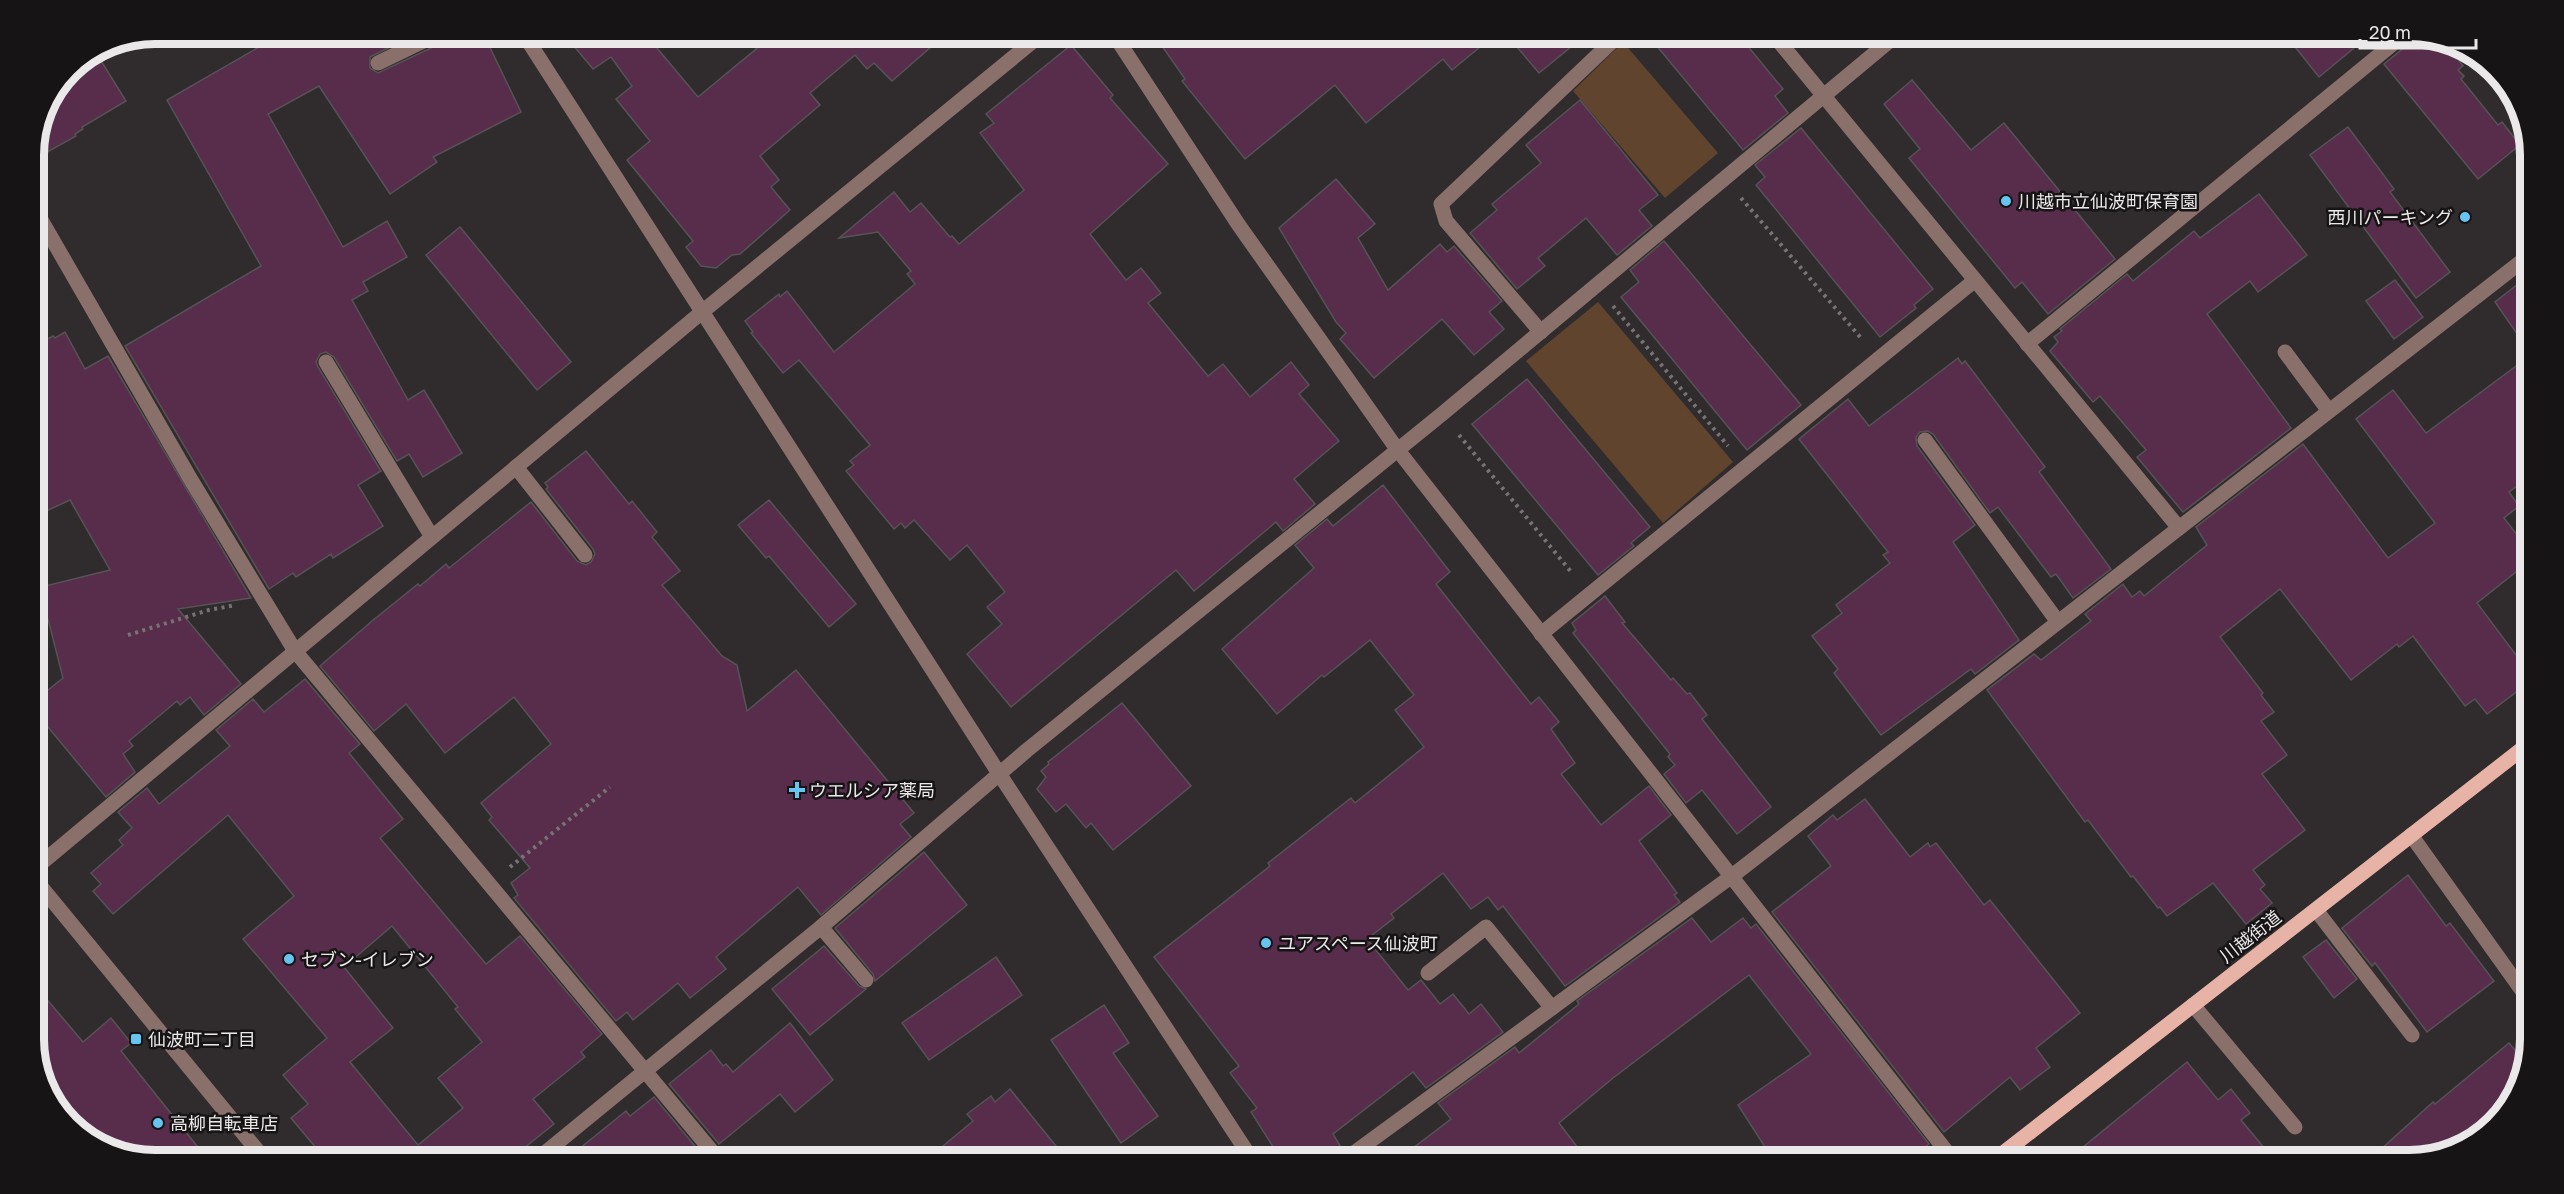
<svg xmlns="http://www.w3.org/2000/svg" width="2564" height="1194" viewBox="0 0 2564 1194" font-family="'Golos Text','Noto Sans JP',sans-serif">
<rect width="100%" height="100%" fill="#302b2c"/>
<!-- green -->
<g fill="#60442d">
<polygon points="1623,42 1718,153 1665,198 1573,91"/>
<polygon points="1598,302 1733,462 1663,523 1526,361"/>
</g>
<!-- building -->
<g fill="#572d4b" stroke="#565355" stroke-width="1.5" fill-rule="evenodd">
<polygon points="261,33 418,33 370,57 370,68 378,73 444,42 450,33 483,33 521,112 433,157 437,162 390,194 319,86 268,114 343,247 387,221 407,257 363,282 368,291 352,300 408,400 424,390 462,453 423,477 409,454 397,461 334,357 326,352 320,354 316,362 318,367 381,471 358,485 383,526 333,558 331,554 296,577 293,573 269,589 125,346 261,266 167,100 266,43"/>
<polygon points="563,33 648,33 646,35 698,97 767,40 770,43 782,33 947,33 892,81 874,63 867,69 855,55 810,93 820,105 760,156 779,180 771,187 790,210 740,254 732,255 716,268 701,266 686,247 693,241 627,160 650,141 616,99 632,86 611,57 593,69"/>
<polygon points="1153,33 1497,33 1452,70 1443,59 1366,123 1335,85 1245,159 1182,81 1185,79"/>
<polygon points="1505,33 1588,33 1539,73"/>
<polygon points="1646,33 1737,33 1783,89 1775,96 1788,113 1743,150"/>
<polygon points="2284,33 2391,33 2372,48 2365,39 2319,77"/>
<polygon points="2415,34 2442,39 2463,66 2458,70 2464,76 2461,79 2498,125 2502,122 2520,145 2478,179 2384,64 2412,41"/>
<polygon points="1071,45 1113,95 1110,98 1168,164 1090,234 1126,280 1141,268 1161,293 1148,303 1208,376 1223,364 1250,397 1291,362 1309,385 1299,394 1339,441 1294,479 1315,504 1283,531 1276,522 1194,591 1176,570 1011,707 967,654 1002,624 987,607 1005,592 967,545 950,560 914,520 905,528 901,523 894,529 846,471 854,465 850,461 870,445 799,360 783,373 751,333 753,332 745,321 779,294 780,297 787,291 834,352 915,284 907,274 911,271 878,232 839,238 894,192 910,212 921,203 950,237 952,236 959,244 1024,190 980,133 994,123 986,114"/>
<polygon points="95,51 126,101 82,127 83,129 75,134 76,136 33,160 33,147 42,108 69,68"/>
<polygon points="1912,80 1971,150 2004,123 2115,259 2048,314 2022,282 2015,288 1909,158 1920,149 1884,104"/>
<polygon points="1580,100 1658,195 1639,210 1652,226 1617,255 1586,218 1538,258 1545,266 1517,289 1470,233 1497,210 1492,204 1541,163 1526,145"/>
<polygon points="2348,127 2394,189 2390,192 2450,272 2416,298 2310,155"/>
<polygon points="1801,128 1933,289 1914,305 1916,308 1880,337 1756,185 1765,177 1755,165"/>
<polygon points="1336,179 1375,224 1358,238 1388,290 1440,244 1447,252 1454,246 1502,301 1489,312 1504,329 1474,355 1442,319 1374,378 1340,339 1346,333 1336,322 1279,228"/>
<polygon points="2259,194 2307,255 2258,292 2250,281 2207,314 2291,428 2183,512 2137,457 2146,450 2100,396 2093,402 2050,351 2058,342 2054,337 2062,331 2060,329 2127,274 2133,281 2194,231 2200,238"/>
<polygon points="460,227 571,362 537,390 426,255"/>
<polygon points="1664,241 1801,405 1747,450 1621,297 1639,282 1630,270"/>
<polygon points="2531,274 2531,354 2495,302"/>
<polygon points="2395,280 2423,317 2394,339 2366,301"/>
<polygon points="65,332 85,369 108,356 251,598 178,609 241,684 204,715 190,697 180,705 177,701 129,741 133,746 123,754 135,772 106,797 33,709 33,702 63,678 48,619 33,620 33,589 110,570 70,500 33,517 33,347 53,336 55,338"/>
<polygon points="2531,355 2531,476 2509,492 2519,506 2504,518 2531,553 2531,560 2477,603 2531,675 2531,681 2487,714 2475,699 2465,706 2413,636 2399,647 2397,644 2351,680 2280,589 2220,637 2263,693 2261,695 2274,712 2261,721 2287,755 2262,774 2305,830 2253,870 2265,885 2260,889 2272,903 2246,924 2213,883 2167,916 2160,907 2158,908 2133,876 2131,877 2088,820 2085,822 1987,690 2034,654 2041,660 2091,621 2085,614 2123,584 2132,597 2140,591 2144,596 2207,545 2196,527 2303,444 2388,558 2435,523 2356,419 2393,390 2426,433"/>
<polygon points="1958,358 1962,364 1965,361 2045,467 2039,472 2111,569 2073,598 2056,574 2051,577 1998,507 1990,513 1933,434 1928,431 1920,432 1916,437 1917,446 1975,525 1953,542 2019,640 1975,674 1971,669 1881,735 1834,673 1838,669 1812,636 1842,613 1836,605 1890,563 1883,555 1888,552 1799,439 1848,399 1869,426"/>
<polygon points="1527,379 1650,527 1631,543 1634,546 1598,575 1472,424"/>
<polygon points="586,451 629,504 632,501 657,532 652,537 680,571 662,585 722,656 737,665 747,711 796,670 914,813 900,824 911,837 821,915 798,887 716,957 726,969 690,998 678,983 633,1020 627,1012 616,1021 514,898 518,895 511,883 530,868 489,820 492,817 481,803 551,744 514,697 445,753 406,704 374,731 320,666 372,621 418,584 420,586 446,564 449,568 531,502 577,561 586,565 591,562 595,554 593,549 546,489 548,487 545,483"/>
<polygon points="1383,485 1450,572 1436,584 1531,704 1539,697 1559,722 1551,729 1575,763 1561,774 1601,825 1649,786 1671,815 1639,841 1677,893 1674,895 1680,902 1565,986 1503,906 1498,910 1488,897 1471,909 1443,873 1391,914 1394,918 1367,939 1408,990 1421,980 1440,1004 1453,994 1469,1014 1481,1004 1503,1032 1426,1088 1413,1072 1333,1134 1342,1149 1334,1157 1333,1161 1282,1161 1251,1112 1257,1108 1230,1073 1239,1066 1154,957 1270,866 1268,863 1351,798 1355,803 1424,747 1395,710 1414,695 1370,640 1324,677 1322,675 1277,714 1222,649 1314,568 1295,545 1327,519 1333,526"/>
<polygon points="769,500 856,604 829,627 769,556 766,558 738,525"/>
<polygon points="1605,596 1625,622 1622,623 1671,680 1673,678 1687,694 1690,693 1707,715 1702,719 1771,807 1737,834 1702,790 1686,803 1664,774 1675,765 1668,757 1670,754 1573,633 1576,630 1572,623"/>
<path d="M305,679l55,65 -11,9 54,66 -23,19 106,126 34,-28 82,98 -21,18 4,5 -52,42 21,25 -46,37h-181l-36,-43 17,-14 -25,-29 44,-37 -84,-99 51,-43 -66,-81 -115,99 -20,-23 8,-7 -10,-11 32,-28 -4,-5 13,-12 -14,-16 29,-24 12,16 71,-58 -14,-16 37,-31 11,13zM392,926l66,81 -3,2 27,33 -44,36 25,30 -45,37 -68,-83 43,-34 -49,-61z"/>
<polygon points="1122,703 1191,786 1113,850 1091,823 1086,828 1066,804 1056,812 1037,789 1046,777 1041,771 1049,764 1048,762"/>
<polygon points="1865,799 1910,857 1928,843 1930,847 1936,843 1984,905 1990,900 2080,1013 2036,1048 2050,1067 2020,1090 2010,1077 1944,1132 1772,912 1831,866 1808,836 1833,815 1837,820"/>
<polygon points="924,852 967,905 875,981 873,974 835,928"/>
<polygon points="2408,875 2446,926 2450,923 2494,981 2427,1032 2375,963 2372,966 2342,928"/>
<polygon points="1692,918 1711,942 1743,918 1751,928 1756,924 1929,1144 1908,1161 1774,1161 1738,1105 1811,1054 1749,975 1613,1078 1559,1123 1588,1161 1396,1161 1451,1119 1438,1103 1515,1047 1519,1053 1579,1004 1577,1001"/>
<polygon points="2326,940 2357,979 2334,998 2303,957"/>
<polygon points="824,946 859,986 866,989 810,1035 772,989"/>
<polygon points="996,957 1022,995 929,1060 902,1023"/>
<polygon points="33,983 83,1042 111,1018 131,1043 121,1051 209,1161 154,1161 108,1152 61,1116 57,1111 33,1048"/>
<polygon points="1104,1005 1129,1043 1113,1053 1158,1116 1121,1143 1051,1040"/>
<polygon points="790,1023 833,1080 795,1112 780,1094 719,1144 669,1084 711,1050 723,1066 726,1064 733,1072"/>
<polygon points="2509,1043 2526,1063 2522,1086 2477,1141 2410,1161 2368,1161 2433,1102 2435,1104"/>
<polygon points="2187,1062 2218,1100 2231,1089 2250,1113 2241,1120 2275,1161 2217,1161 2206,1147 2188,1161 2066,1161"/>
<polygon points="1010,1089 1068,1161 925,1161 973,1121 967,1114 991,1096 995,1102"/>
<polygon points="654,1097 704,1157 699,1161 564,1161 626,1111 630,1116"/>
</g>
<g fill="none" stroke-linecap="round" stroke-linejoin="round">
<!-- path -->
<g stroke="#777374" stroke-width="4" stroke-dasharray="3 4.5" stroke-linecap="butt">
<polyline points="1741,198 1861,338"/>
<polyline points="1613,306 1728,446"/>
<polyline points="1459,435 1572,573"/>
<polyline points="128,635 209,610 236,605"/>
<polyline points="510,867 610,787"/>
</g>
<!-- minor -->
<g stroke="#8a706a" stroke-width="15">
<polyline points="523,33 1000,775 1253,1161"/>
<polyline points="1113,33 1238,224 1397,449 1954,1161"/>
<polyline points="1772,33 2179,528"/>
<polyline points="378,63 440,33"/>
<polyline points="33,206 191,480 295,651 720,1161"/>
<polyline points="1541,332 1446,221 1441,204 1621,33"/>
<polyline points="2027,344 2406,33"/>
<polyline points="2285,352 2329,411"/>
<polyline points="326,362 432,537"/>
<polyline points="1925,440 2058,622"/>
<polyline points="516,467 585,555"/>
<polyline points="1541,634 1974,281"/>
<polyline points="2411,835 2531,1003"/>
<polyline points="33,870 702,312 1043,33"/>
<polyline points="33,877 266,1161"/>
<polyline points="2316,910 2412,1035"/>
<polyline points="821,927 866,980"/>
<polyline points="1428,973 1486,927 1552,1008"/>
<polyline points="2193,1005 2295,1127"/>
<polyline points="535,1161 821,927 1026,751 1442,414 1899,33"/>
<polyline points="1343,1161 1732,876 2531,254"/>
</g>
<!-- major -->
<polyline stroke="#e8b3a7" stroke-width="15" points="1993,1161 2531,742"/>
</g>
<!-- markers -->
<g fill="#67c4f0" stroke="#161415" stroke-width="2">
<circle cx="2006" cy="201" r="6"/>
<circle cx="2465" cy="217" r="6"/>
<path d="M794 781h6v6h6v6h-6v6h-6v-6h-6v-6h6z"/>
<circle cx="1266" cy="943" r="6"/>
<circle cx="289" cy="959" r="6"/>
<rect x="130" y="1033" width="12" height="12" rx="3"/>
<circle cx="158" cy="1123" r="6"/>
</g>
<g text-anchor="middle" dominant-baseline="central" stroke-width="5" stroke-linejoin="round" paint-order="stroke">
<!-- poi labels -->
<g font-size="18" fill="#eae8e8" stroke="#161415" text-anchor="start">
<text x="2018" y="201">川越市立仙波町保育園</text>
<text x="2453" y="217" text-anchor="end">西川パーキング</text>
<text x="809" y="790">ウエルシア薬局</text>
<text x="1278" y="943">ユアスペース仙波町</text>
<text x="301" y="959">セブン-イレブン</text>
<text x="148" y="1039">仙波町二丁目</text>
<text x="170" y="1123">高柳自転車店</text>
</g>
<!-- street labels -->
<g font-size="18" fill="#eae8e8" stroke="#161415">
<text transform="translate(2250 936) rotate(-38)">川越街道</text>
</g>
</g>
<!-- crop -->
<path d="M0 0H2564V1194H0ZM155 44H2409A111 111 0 0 1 2520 155V1039A111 111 0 0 1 2409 1150H155A111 111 0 0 1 44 1039V155A111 111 0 0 1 155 44Z" fill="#161415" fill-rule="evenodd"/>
<path fill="none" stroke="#eae8e8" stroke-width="8" d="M155 44H2409A111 111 0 0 1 2520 155V1039A111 111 0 0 1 2409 1150H155A111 111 0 0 1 44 1039V155A111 111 0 0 1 155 44Z"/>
<!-- scale -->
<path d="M2360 39v9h116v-9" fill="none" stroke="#eae8e8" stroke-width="3"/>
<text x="2369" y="39" font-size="18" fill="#eae8e8" stroke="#161415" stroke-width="4.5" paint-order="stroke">20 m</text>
</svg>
